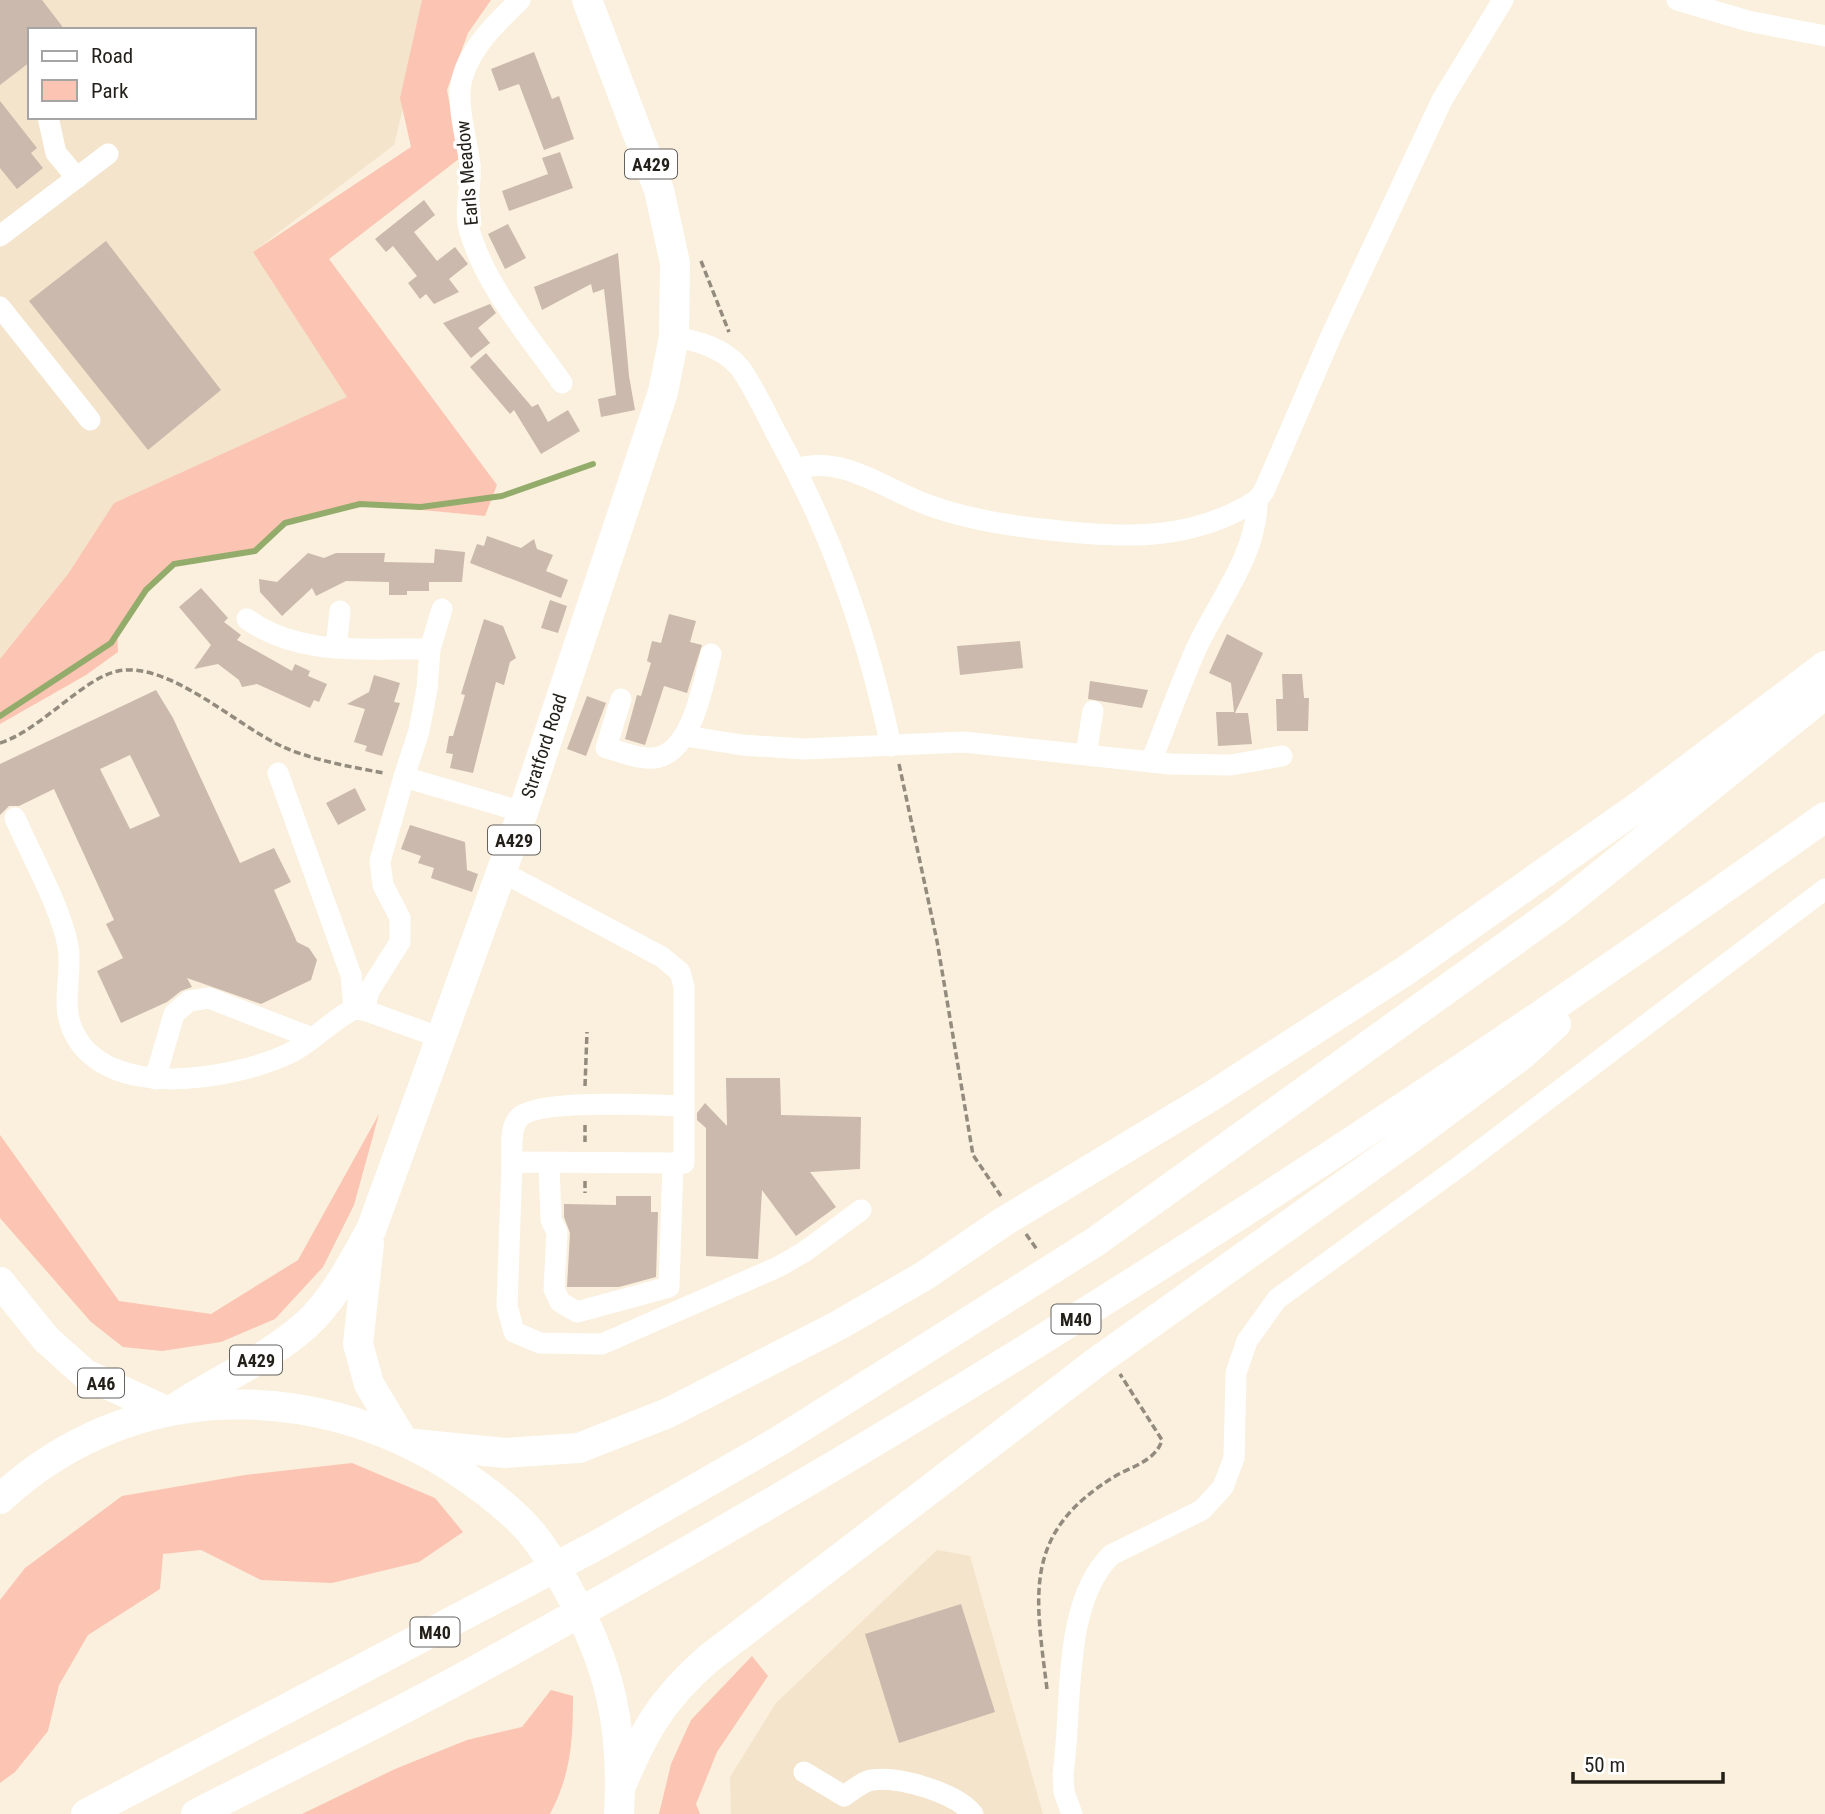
<svg xmlns="http://www.w3.org/2000/svg" width="1825" height="1814" viewBox="0 0 1825 1814" font-family="'Roboto Condensed',sans-serif">
<rect width="100%" height="100%" fill="#faf0dd"/>
<!-- built -->
<g fill="#f3e4cb" fill-rule="evenodd">
<path d="M0,0h429l-35,145 -141,107 95,145 -234,106 -46,71 -68,85zM30,30h224v87h-224z"/>
<polygon points="937,1550 970,1556 1043,1814 731,1814 730,1777 776,1703"/>
</g>
<!-- green -->
<g fill="#fcc4b2">
<polygon points="422,0 491,0 468,33 447,90 460,158 329,259 497,485 485,516 360,504 285,523 255,551 239,556 206,557 174,564 146,590 117,630 118,652 86,675 0,724 0,659 68,574 114,503 347,397 253,252 411,147 400,98"/>
<polygon points="379,1114 354,1205 323,1267 275,1319 221,1342 162,1351 123,1347 91,1322 0,1218 0,1135 119,1301 211,1314 298,1260"/>
<polygon points="352,1463 435,1498 463,1532 419,1562 332,1583 261,1580 201,1550 163,1554 160,1589 88,1635 59,1685 48,1731 15,1772 0,1783 0,1600 25,1568 122,1496 245,1475"/>
<polygon points="752,1656 768,1676 717,1752 696,1804 700,1814 659,1814 671,1764 691,1720"/>
<path d="M551,1690l22,6c0,45 -2,78 -23,118h-248l93,-45 72,-29 55,-13z"/>
</g>
<g fill="none" stroke-linecap="round" stroke-linejoin="round">
<!-- stream -->
<polyline stroke="#94ac6b" stroke-width="6" points="0,716 111,643 146,590 174,564 255,551 285,523 360,504 421,507 502,496 593,464"/>
</g>
<!-- building -->
<g fill="#cab9ac" fill-rule="evenodd">
<polygon points="0,0 42,0 65,30 30,30 30,62 0,85"/>
<polygon points="534,52 552,99 559,96 574,139 544,150 519,84 499,91 491,69"/>
<polygon points="0,101 37,148 31,153 43,168 17,189 0,168"/>
<polygon points="560,152 573,188 509,211 502,191 548,174 542,158"/>
<polygon points="424,200 435,215 414,232 437,261 455,247 468,264 449,279 459,292 434,304 426,294 420,299 408,283 417,276 393,246 386,252 375,239"/>
<polygon points="508,224 526,258 505,269 488,234"/>
<polygon points="106,241 221,390 148,450 29,301"/>
<polygon points="618,253 629,376 635,410 601,417 598,399 616,395 604,289 593,293 591,284 542,310 534,287"/>
<polygon points="490,304 496,313 478,328 490,343 471,358 443,323"/>
<polygon points="486,353 532,407 538,404 548,422 568,410 580,431 541,454 514,410 510,414 470,367"/>
<polygon points="487,536 521,548 534,539 537,549 553,555 546,571 568,580 561,598 470,563 477,544 484,546"/>
<polygon points="435,549 465,552 462,582 429,582 429,591 407,591 407,595 389,595 389,582 346,581 316,596 312,588 282,616 260,592 259,579 277,582 308,553 324,558 336,553 385,553 384,562 434,563"/>
<polygon points="201,588 228,618 224,622 241,635 237,640 292,671 295,664 310,671 308,676 327,684 319,702 314,700 310,708 257,684 242,687 239,680 218,664 194,669 211,645 179,607"/>
<polygon points="550,600 567,606 558,633 541,628"/>
<polygon points="669,614 696,621 690,642 702,645 687,693 664,686 645,745 625,739 637,695 641,696 651,663 647,661 652,641 661,643"/>
<polygon points="484,619 503,626 516,658 510,662 504,685 496,682 473,773 450,768 453,754 446,753 449,736 453,736 465,695 461,694"/>
<polygon points="1227,634 1263,653 1235,713 1248,713 1252,744 1218,746 1216,712 1234,712 1231,683 1209,673"/>
<polygon points="1020,641 1023,668 960,675 957,646"/>
<polygon points="1282,674 1302,674 1304,698 1309,698 1308,731 1277,731 1276,699 1283,699"/>
<polygon points="374,675 400,683 394,702 400,703 382,756 365,751 367,746 354,742 365,709 347,704 369,692"/>
<polygon points="1090,681 1148,690 1142,708 1088,699"/>
<path d="M156,690l17,28 67,145 34,-15 17,34 -17,8 23,52 12,6 8,12 -6,20 -50,24 -74,-26 5,9 -11,4 -14,11 -46,21 -24,-52 26,-13 -17,-34 8,-4 -60,-131 -35,17h-10l-9,9v-51zM130,755l30,61 -30,13 -30,-60z"/>
<polygon points="587,696 606,703 586,756 567,749"/>
<polygon points="355,788 366,810 338,825 326,803"/>
<polygon points="410,825 465,842 467,870 478,874 472,892 431,878 434,868 418,863 421,856 401,849"/>
<polygon points="726,1078 780,1078 781,1115 861,1117 860,1169 810,1172 836,1207 796,1236 762,1190 758,1259 706,1256 706,1128 697,1120 697,1113 705,1103 727,1126"/>
<polygon points="616,1196 651,1196 651,1212 658,1212 656,1277 619,1287 567,1287 570,1233 564,1217 564,1204 616,1205"/>
<polygon points="961,1604 995,1712 899,1743 865,1634"/>
</g>
<g fill="none" stroke-linecap="round" stroke-linejoin="round">
<!-- path -->
<g stroke="#928b7e" stroke-width="3.5" stroke-dasharray="7 3.5" stroke-linecap="butt">
<polyline points="701,261 729,332"/>
<path d="M0,743c41,-13 83,-65 118,-72 51,-10 118,54 163,75 31,14 70,21 103,27"/>
<polyline points="899,764 937,941 973,1155 1001,1196"/>
<polyline points="585,1086 587,1032"/>
<polyline points="585,1125 585,1142"/>
<polyline points="585,1181 585,1193"/>
<polyline points="1026,1234 1038,1251"/>
<path d="M1047,1689c-12,-96 -25,-157 70,-214 17,-9 39,-15 45,-35l-42,-66"/>
</g>
<!-- minor -->
<g stroke="#fff" stroke-width="21">
<path d="M520,0c-25,24 -58,55 -60,92 -1,24 7,49 10,73 2,21 -6,43 -1,64 16,57 60,107 93,154"/>
<polyline points="1677,0 1748,21 1825,36"/>
<polyline points="48,117 56,153 77,178"/>
<polyline points="0,236 108,154"/>
<polyline points="0,307 90,420"/>
<path d="M674,337c24,4 50,11 66,31 14,19 25,44 36,65 56,100 91,202 115,313"/>
<path d="M796,469c48,-15 91,22 135,37 39,14 79,20 120,24 74,8 140,12 206,-30l7,-9 67,-155 111,-236 61,-100"/>
<polyline points="442,609 430,649 427,689 419,731 404,777 523,812"/>
<path d="M247,619c51,38 122,29 183,30"/>
<polyline points="336,648 340,611"/>
<path d="M621,699l-15,49c14,3 33,12 48,10 38,-4 49,-74 57,-104"/>
<polyline points="685,736 742,745 804,749 964,742 1170,764 1231,765 1282,756"/>
<polyline points="1086,754 1093,711"/>
<path d="M1151,762c15,-38 29,-77 46,-115 22,-47 61,-94 60,-147"/>
<polyline points="278,773 351,975 354,1009"/>
<path d="M15,818c16,37 46,90 53,128 5,28 -8,58 5,85 33,71 158,49 215,23 24,-11 42,-33 66,-45l10,1 77,28"/>
<polyline points="502,872 662,957 680,972 684,987 684,1163 512,1162 507,1306 514,1332 540,1343 602,1344 778,1267 804,1252 861,1210"/>
<polyline points="364,1010 369,991 400,942 400,918 383,885 380,861 404,777"/>
<polyline points="155,1079 174,1014 189,1001 209,998 312,1038"/>
<path d="M512,1162c0,-14 -3,-37 9,-46 21,-17 133,-11 163,-10"/>
<polyline points="549,1163 551,1220 557,1232 554,1289 560,1302 577,1312 669,1287 673,1163"/>
<path d="M804,1772l40,24c8,-5 19,-15 28,-16 28,-4 84,13 101,34"/>
<path d="M1072,1814l-8,-22 -1,-18c10,-67 -2,-169 48,-219l91,-45 21,-23 11,-29 2,-85 11,-32 30,-42 183,-133 365,-277"/>
</g>
<!-- highway -->
<g stroke="#fff" stroke-width="30">
<polyline points="369,1244 358,1344 369,1384 402,1439"/>
<polyline points="0,1282 46,1339 85,1374 166,1411"/>
<path d="M174,1409c43,-29 94,-50 133,-85 28,-26 45,-61 64,-94l152,-418 140,-420 11,-55 1,-74 -16,-73 -72,-190"/>
<polyline points="415,1444 505,1453 579,1448 668,1413 839,1325 924,1276 1003,1222 1210,1097 1405,971 1642,804 1825,666"/>
<path d="M0,1499c128,-119 310,-122 454,-30 26,17 53,37 74,60 15,17 27,38 38,57 44,78 58,139 53,228"/>
<path d="M620,1788c24,-57 41,-88 88,-129l390,-298 314,-224 111,-83 33,-30"/>
<polyline points="86,1814 601,1543 779,1441 1095,1242 1561,907 1825,694"/>
<path d="M196,1814c94,-48 190,-94 282,-145 467,-256 914,-543 1347,-852"/>
</g>
</g>
<g text-anchor="middle" dominant-baseline="central" stroke-width="7" stroke-linejoin="round" paint-order="stroke">
<!-- shield labels -->
<g fill="#fff" stroke="#65625e" stroke-width="2">
<rect x="625" y="149.5" width="52" height="29" rx="5"/>
<rect x="488" y="825.5" width="52" height="29" rx="5"/>
<rect x="1051.5" y="1304.5" width="49" height="29" rx="5"/>
<rect x="230" y="1345.5" width="52" height="29" rx="5"/>
<rect x="78" y="1368.5" width="46" height="29" rx="5"/>
<rect x="410.5" y="1617.5" width="49" height="29" rx="5"/>
</g>
<g font-size="18" font-weight="bold" fill="#231f19">
<text x="651" y="164">A429</text>
<text x="514" y="840">A429</text>
<text x="1076" y="1319">M40</text>
<text x="256" y="1360">A429</text>
<text x="101" y="1383">A46</text>
<text x="435" y="1632">M40</text>
</g>
<!-- street labels -->
<g font-size="19" fill="#231f19" stroke="#fff">
<text transform="translate(467 173) rotate(-95)">Earls Meadow</text>
<text transform="translate(544 746) rotate(-72)">Stratford Road</text>
</g>
</g>
<!-- legend -->
<rect x="28" y="28" width="228" height="91" fill="#ffffff" stroke="#a7a5a3" stroke-width="2"/>
<rect x="42" y="51" width="35" height="10" fill="#ffffff" stroke="#a7a5a3" stroke-width="2"/>
<text x="91" y="63" font-size="21" fill="#231f19">Road</text>
<rect x="42" y="80" width="35" height="21" fill="#fcc4b2" stroke="#a7a5a3" stroke-width="2"/>
<text x="91" y="98" font-size="21" fill="#231f19">Park</text>
<!-- scale -->
<path d="M1573 1772v10h150v-10" fill="none" stroke="#231f19" stroke-width="3.5"/>
<text x="1584" y="1772" font-size="21" fill="#231f19" stroke="#ffffff" stroke-width="5" paint-order="stroke">50 m</text>
</svg>
